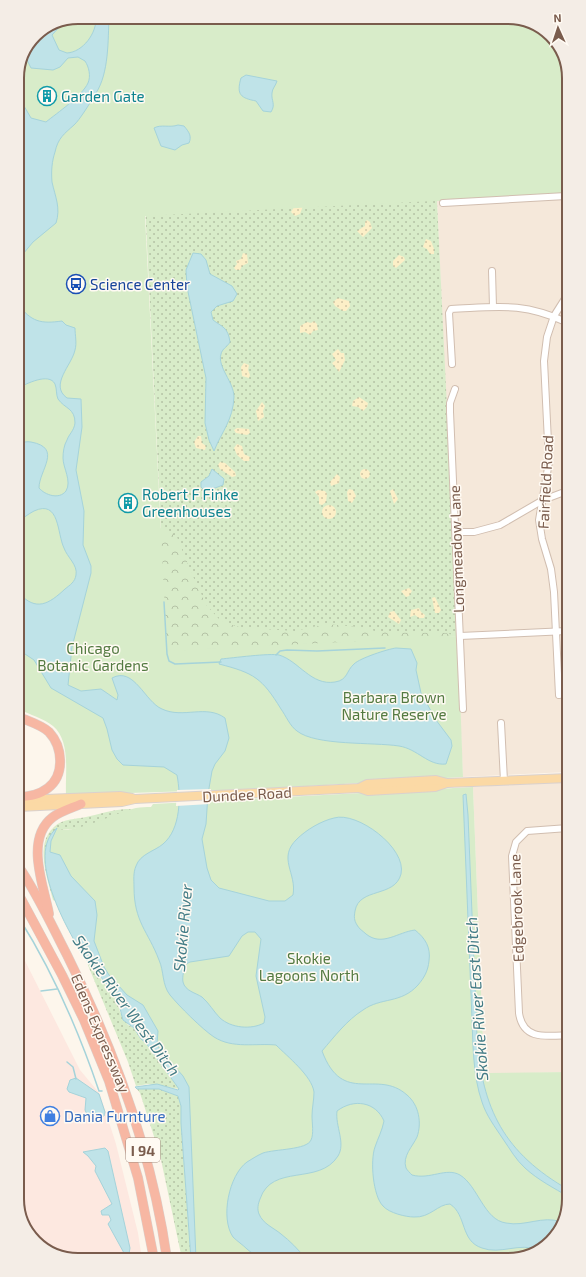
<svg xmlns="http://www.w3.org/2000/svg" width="586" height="1277" viewBox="0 0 586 1277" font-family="'Exo 2',sans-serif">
<defs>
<pattern id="grass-dots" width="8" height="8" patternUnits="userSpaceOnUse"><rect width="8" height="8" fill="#d8ecc9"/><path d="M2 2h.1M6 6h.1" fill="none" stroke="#b4c2a5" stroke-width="1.8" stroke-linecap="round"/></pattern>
<pattern id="forest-crowns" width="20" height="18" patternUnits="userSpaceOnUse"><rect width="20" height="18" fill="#d8ecc9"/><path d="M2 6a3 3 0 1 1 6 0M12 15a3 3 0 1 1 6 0" fill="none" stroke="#b4c2a5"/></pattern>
<pattern id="sand-dots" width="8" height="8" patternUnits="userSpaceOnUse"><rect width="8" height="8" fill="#fcefc7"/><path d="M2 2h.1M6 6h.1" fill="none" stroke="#d1c5a4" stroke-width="1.8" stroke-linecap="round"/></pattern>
</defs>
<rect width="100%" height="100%" fill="#fdf6ec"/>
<!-- residential -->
<g fill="#f5e8da">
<polygon points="566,194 568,772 463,777 437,201"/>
<polygon points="568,782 569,1072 489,1074 483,1042 473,787"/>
</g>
<!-- commercial -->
<polygon fill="#fde8e0" points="20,951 80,1070 100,1094 116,1144 138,1233 142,1259 74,1260 41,1248 20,1219"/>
<!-- grass -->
<g fill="url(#grass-dots)">
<polygon points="512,17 545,29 566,58 566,194 437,201 458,636 167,651 142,144"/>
<path d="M125,809h5l22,14 -92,7 -12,12v31l7,28 -2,-1c-5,-21 -19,-56 1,-73 8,-8 22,-8 32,-10 13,-3 26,-7 39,-8z"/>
<polygon points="85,958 117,1000 120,1012 128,1025 134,1028 141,1039 146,1043 179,1089 148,1084 136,1086 128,1062"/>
<polygon points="150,1088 159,1089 178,1096 181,1106 181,1123 191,1259 182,1259 160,1155 140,1093 137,1089"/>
</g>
<!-- forest -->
<polygon fill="url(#forest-crowns)" points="157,528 167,529 177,537 190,570 207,606 219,619 228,624 244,628 295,631 326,624 358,627 375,631 414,633 441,632 458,636 165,664"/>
<!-- sand -->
<g fill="url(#sand-dots)">
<polygon points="296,204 303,206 300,214 295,216 291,212"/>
<polygon points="367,220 370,222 372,228 363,237 357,231 365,226 365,222"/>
<polygon points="426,239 431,241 434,249 434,254 430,254 427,249 423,247"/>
<polygon points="243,253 247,254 248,263 242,266 240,270 236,270 234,268 237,264 236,261 241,259"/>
<polygon points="399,255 404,257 405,260 396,268 393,266 393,261"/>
<polygon points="338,298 349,301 350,306 346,311 343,311 335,306 333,302"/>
<polygon points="314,321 317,324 318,330 313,331 310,335 305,332 300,333 300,326 307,322 311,323"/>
<polygon points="338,349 341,353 344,353 345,360 339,372 332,363 336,360 332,354"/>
<polygon points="244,363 249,365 248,370 250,375 249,378 242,376 241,367"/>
<polygon points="359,397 368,403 367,407 363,411 358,407 352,406 353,401"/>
<polygon points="262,402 265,406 263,411 264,417 258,421 256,411"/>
<polygon points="237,428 249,429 250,433 247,435 236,433 234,430"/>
<polygon points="198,436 201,436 202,443 206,446 205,450 196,448 194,442"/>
<polygon points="237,444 242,446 244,454 250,457 249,461 244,461 237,455 234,448"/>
<polygon points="220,462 225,463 235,472 236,476 232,477 220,469 218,465"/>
<circle cx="365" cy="474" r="5"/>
<polygon points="337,474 340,477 339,483 331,486 330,482"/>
<polygon points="349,489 353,490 356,496 352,503 348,501 347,492"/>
<polygon points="393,489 398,499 394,504 390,491"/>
<polygon points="318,490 325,491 327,494 326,502 322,505 319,504 319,497 315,492"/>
<circle cx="329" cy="512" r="7"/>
<polygon points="409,588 412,591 409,596 406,597 401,591"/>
<polygon points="435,597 441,610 439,613 435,613 432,598"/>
<polygon points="419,608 421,612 425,615 424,618 419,618 415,615 410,617 411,610"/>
<polygon points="394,611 401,620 399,624 388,617 390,612"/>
</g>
<!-- park -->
<g fill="#d8ecc9">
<path d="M78,17h434l33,12 21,29v136l-421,22 22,435 291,-15 5,141 -206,12 -191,6c-1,-21 5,-54 -13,-69 -10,-8 -23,-11 -34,-17l-2,-635 18,-39z"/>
<path d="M473,787l10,255 6,31 80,-1v127l-12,37 -29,21 -334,2 -7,-161 -69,-105 -69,-124v-28l8,-13c13,9 62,-17 79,-20 5,-1 10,-1 15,-1l2,-3z"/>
</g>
<!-- water -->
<g fill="#bfe3e8" stroke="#a5d3da" fill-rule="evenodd">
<path d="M96,17h13c-1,23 0,56 -13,76 -4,7 -17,28 -22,32 -10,9 -16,13 -19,27 -3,9 -4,19 -3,30 3,14 9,26 4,41l-23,19 -15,18 -1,-166 14,24 15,4c11,-9 36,-26 42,-39 3,-7 1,-16 -3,-22l-7,-4 -10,1 -8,9 -7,3 -22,-2 -6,-12 10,-21 28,-12 -11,12 7,15 8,3c16,-1 30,-20 29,-36z"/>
<path d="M246,75l31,6c-1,4 -5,8 -5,12 -1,8 4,11 -1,19l-8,-1 -7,-10c-15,-3 -20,-6 -15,-23z"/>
<path d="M178,125l6,1c5,6 8,10 5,17l-7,2 -7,5 -14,-4 -7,-18c7,-4 16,0 24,-3z"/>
<path d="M193,253l8,1 5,6 4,14 22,12 5,8 -4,7 -16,5 -6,6 2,8c9,7 15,7 17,22 -2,4 -8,7 -9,12 -4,13 13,28 13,43 -1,23 -12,34 -20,54l-5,-11 -4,-17 1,-45 -19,-91 -1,-17z"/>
<path d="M18,304c13,18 23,20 44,17l4,4 9,3c0,7 2,15 0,22 -3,15 -26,35 -8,48l14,1 1,28 -6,43 8,41 -1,34 8,21v7l-19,74 -4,38 13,6 20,-2 16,11 1,-5 -6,-17c22,-12 33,24 50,31 21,10 44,-5 63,9l4,20 -4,13 -10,13 -3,7 -4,23 -2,30 -4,15 5,29 4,12 8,8 50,13h16l8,-6c4,-22 -16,-37 4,-56 9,-9 24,-18 37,-21 23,-7 73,30 67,56 -6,24 -42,13 -46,37 -1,6 -1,9 2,14 2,4 6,6 9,9 16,13 32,-2 49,-4 10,8 16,17 14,31 -1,10 -5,17 -11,24 -17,19 -37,12 -55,25 -16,10 -29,27 -41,41 21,56 55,17 85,44 12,10 15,28 10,42 -4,9 -15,19 -11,31 1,2 4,5 6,7 18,5 34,-8 48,0 18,11 24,45 46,48 19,4 37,-8 55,-1l-4,14 -19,14c-18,-8 -38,5 -56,-2 -22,-7 -15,-33 -32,-44 -12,0 -20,14 -36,13 -8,0 -25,-4 -31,-11 -10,-10 -13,-45 -8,-59 3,-9 7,-16 9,-26 -8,-19 -30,-23 -47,-10 -2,15 9,32 1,45 -19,30 -66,7 -78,43 -2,5 -3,10 -1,15 4,10 15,14 22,20 9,7 17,15 24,24 -20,0 -43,5 -58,-9 -4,-4 -10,-8 -14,-12 -13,-19 -4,-62 14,-75 5,-3 11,-7 16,-9 12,-4 44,-3 48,-13 3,-6 1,-17 1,-24 0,-8 2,-16 2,-24 -2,-16 -27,-36 -38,-47 -21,-2 -43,4 -62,-8 -12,-8 -35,-31 -44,-42 -8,-10 -6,-24 -11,-35 -11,-29 -25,-38 -25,-73 0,-7 -1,-14 2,-21 4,-12 19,-15 27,-22 18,-15 18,-48 14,-69l-13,-8 -41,-2 -6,-6 -5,-9 -5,-21 -4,-11 -52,-30 -17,-28 -12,-8 -3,-5v-54c17,19 30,11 46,-4 5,-4 10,-7 11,-14 2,-10 -9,-18 -12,-27 -7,-14 -4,-49 -30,-37 -6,3 -10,7 -16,10v-79c5,1 9,-1 13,0 32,6 8,28 8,46 6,7 20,12 27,3 6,-10 -3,-23 -3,-33 0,-6 1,-13 4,-18 2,-6 7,-9 8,-17 0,-15 -10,-14 -17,-24 -2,-4 -1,-10 -3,-15 -6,-12 -29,0 -37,4zM248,932h7l6,7 -5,37 9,41 -1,6c-13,7 -33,5 -44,-5 -6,-6 -11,-15 -18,-21 -6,-4 -17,-6 -19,-15 -1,-5 1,-13 3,-18l4,-2 39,-6 13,-20z"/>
<polygon points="212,469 224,479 223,485 215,488 203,489 201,487 201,482 209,476"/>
<path d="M396,648l15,1 6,14 -1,7 5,23 15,27 15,20 1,6 -6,18c-18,2 -28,-15 -47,-18 -26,-4 -83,0 -102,-15 -7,-5 -11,-15 -16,-22 -19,-31 -27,-36 -62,-45l2,-5c11,-1 49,-6 58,-4 20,6 32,31 56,27 13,-2 11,-11 19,-18 6,-6 34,-15 42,-16z"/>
<path d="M466,794l2,21 9,222c5,72 27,116 92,153v7c-15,-9 -31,-17 -44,-29 -9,-8 -15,-19 -22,-29 -8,-12 -17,-24 -21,-37 -9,-26 -9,-56 -10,-83l-9,-224z"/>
<path d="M57,828l-6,13 -1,11 10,3 11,21 24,25 2,14 -3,26 10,26 5,8 18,20 16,10 15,26 -1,13 3,6 23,26 6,11 7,172h-5l-10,-136v-17l-3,-10 -19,-7h-22l-2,-2 22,-3 21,6 1,-1 -33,-46 -5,-4 -7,-11 -11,-8c-2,-6 -3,-15 -6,-20 -8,-16 -22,-28 -32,-42 -17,-26 -61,-104 -28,-130z"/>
<polygon points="76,1078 99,1094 105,1112 104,1116 92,1119 88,1117 85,1110 86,1098 69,1092 67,1089 70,1080"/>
<polygon points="105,1148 108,1151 130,1248 129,1254 124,1253 108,1224 111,1220 109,1215 102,1215 101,1211 112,1204 95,1171 96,1166 88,1156 83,1152"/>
</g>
<!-- pier -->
<polygon fill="#fdf6ec" points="211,789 210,804 176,806 177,790"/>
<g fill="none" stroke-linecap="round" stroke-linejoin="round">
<!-- stream -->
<g stroke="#a5d3da" stroke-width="1.5">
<polyline points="164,602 167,654 169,661 175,664 221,662"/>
<polyline points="276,655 280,651 287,650 317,651 385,648"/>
<path d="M19,918c34,54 60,114 80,173h3"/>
<polyline points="41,991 57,989"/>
<polyline points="67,1062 73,1067 76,1079"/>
</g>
<!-- minor casing -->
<g stroke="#d1beb0" stroke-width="8">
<g id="minor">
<polyline points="443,203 566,196"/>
<polyline points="492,271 493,307"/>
<path d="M452,364l-3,-51 2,-4c47,-2 71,-7 115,13"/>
<polyline points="455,389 450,403 450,412 463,709"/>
<polyline points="456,532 474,532 500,525 543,500 567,491"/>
<polyline points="460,636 567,631"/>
<polyline points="559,695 554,592 551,569 542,539 539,520 549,462 544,361 547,337 554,316 566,297"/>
<polyline points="501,723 504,781"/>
<path d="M568,828l-41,3 -11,11 -4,14 7,157c4,28 28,23 50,22"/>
</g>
</g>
<!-- major casing -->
<g stroke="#dad1cd" stroke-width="10">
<g id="major">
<polyline points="359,788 368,791 435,787 447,783 568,778"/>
<polyline points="20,800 120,796 132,798"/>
<polyline points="19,807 122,802 135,799 359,788 367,784 436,780 447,783"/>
</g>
</g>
<!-- highway casing -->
<g stroke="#dad1cd" stroke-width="10">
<g id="highway">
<path d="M19,717c9,4 23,8 30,15 14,15 16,43 -1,56 -9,7 -18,8 -29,9"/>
<path d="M19,867c19,28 33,59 48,88 48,96 85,198 100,304"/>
<polyline points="19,895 62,975 84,1020 109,1081 138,1178 154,1259"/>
<path d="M49,914c-5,-28 -25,-75 4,-97 8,-6 19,-9 28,-13"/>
</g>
</g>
<!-- minor -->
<use href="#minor" stroke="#fff" stroke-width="6"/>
<!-- major -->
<use href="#major" stroke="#fbd9a5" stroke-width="8"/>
<!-- highway -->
<use href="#highway" stroke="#f7b7a3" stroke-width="9"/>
</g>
<!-- icons -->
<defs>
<g id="building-ring" transform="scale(1)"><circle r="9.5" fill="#fffaf3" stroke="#0f9aa8" stroke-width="1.5"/><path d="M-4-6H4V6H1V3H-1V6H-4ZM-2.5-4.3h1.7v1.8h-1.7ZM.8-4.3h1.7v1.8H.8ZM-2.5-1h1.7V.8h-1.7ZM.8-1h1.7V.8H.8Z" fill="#0f9aa8"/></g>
<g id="bus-ring" transform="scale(1)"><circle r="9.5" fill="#fffaf3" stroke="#1a4fb4" stroke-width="1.5"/><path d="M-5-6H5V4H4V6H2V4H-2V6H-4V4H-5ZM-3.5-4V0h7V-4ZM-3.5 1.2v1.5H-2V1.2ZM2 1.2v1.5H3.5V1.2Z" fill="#1a4fb4"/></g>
<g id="shop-ring" transform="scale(1)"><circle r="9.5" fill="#fffaf3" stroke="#3f7fe0" stroke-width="1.5"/><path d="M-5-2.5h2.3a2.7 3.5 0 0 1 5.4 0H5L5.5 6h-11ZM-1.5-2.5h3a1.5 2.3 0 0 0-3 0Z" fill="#3f7fe0"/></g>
</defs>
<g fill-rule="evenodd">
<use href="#building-ring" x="47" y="96"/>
<use href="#bus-ring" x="76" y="284"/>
<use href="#building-ring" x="128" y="503"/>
<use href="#shop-ring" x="50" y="1116"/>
</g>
<g text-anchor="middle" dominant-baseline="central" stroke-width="3" stroke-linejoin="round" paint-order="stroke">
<!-- shield labels -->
<rect fill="#fffaf3" stroke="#a28b7f" stroke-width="1" x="126" y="1138" width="34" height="24" rx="3"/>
<g font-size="14" font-weight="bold" fill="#7a5c4d">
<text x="143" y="1150">I 94</text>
</g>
<!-- culture labels -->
<g font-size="15" fill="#0d838f" stroke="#fffaf3" text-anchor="start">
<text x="61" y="96">Garden Gate</text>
<text x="142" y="494">Robert F Finke<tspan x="142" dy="17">Greenhouses</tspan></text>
</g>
<!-- transit labels -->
<g font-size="15" fill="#164399" stroke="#fffaf3" text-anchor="start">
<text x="90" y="284">Science Center</text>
</g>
<!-- street labels -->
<g font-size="15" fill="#7a5c4d" stroke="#fffaf3">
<text transform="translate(545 482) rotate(-87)">Fairfield Road</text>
<text transform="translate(456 549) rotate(-92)">Longmeadow Lane</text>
<text transform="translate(247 794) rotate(-3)">Dundee Road</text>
<text transform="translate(516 908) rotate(-92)">Edgebrook Lane</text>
<text transform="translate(101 1033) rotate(67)">Edens Expressway</text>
</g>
<!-- park labels -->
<g font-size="15" fill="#537a41" stroke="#fffaf3">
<text x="93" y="648">Chicago<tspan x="93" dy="17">Botanic Gardens</tspan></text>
<text x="394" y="697">Barbara Brown<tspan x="394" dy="17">Nature Reserve</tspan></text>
<text x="309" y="958">Skokie<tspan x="309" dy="17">Lagoons North</tspan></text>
</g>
<!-- shop labels -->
<g font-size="15" fill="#366cbe" stroke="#fffaf3" text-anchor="start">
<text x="64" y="1116">Dania Furnture</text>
</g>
<!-- water labels -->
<g font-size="16" font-style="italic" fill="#437c86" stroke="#fffaf3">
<text transform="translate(182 928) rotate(-85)">Skokie River</text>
<text transform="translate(476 999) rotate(-94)">Skokie River East Ditch</text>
<text transform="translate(127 1005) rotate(54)">Skokie River West Ditch</text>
</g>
</g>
<!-- crop -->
<path d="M0 0H586V1277H0ZM78 24H508A54 54 0 0 1 562 78V1199A54 54 0 0 1 508 1253H78A54 54 0 0 1 24 1199V78A54 54 0 0 1 78 24Z" fill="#f4ede6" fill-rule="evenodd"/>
<path fill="none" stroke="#7a5c4d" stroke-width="2" d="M78 24H508A54 54 0 0 1 562 78V1199A54 54 0 0 1 508 1253H78A54 54 0 0 1 24 1199V78A54 54 0 0 1 78 24Z"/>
<!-- north arrow -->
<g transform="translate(558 28) rotate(357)" stroke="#fffaf3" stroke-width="3" paint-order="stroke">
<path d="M0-3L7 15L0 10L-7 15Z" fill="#7a5c4d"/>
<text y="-6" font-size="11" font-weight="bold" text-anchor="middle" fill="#7a5c4d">N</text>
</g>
</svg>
